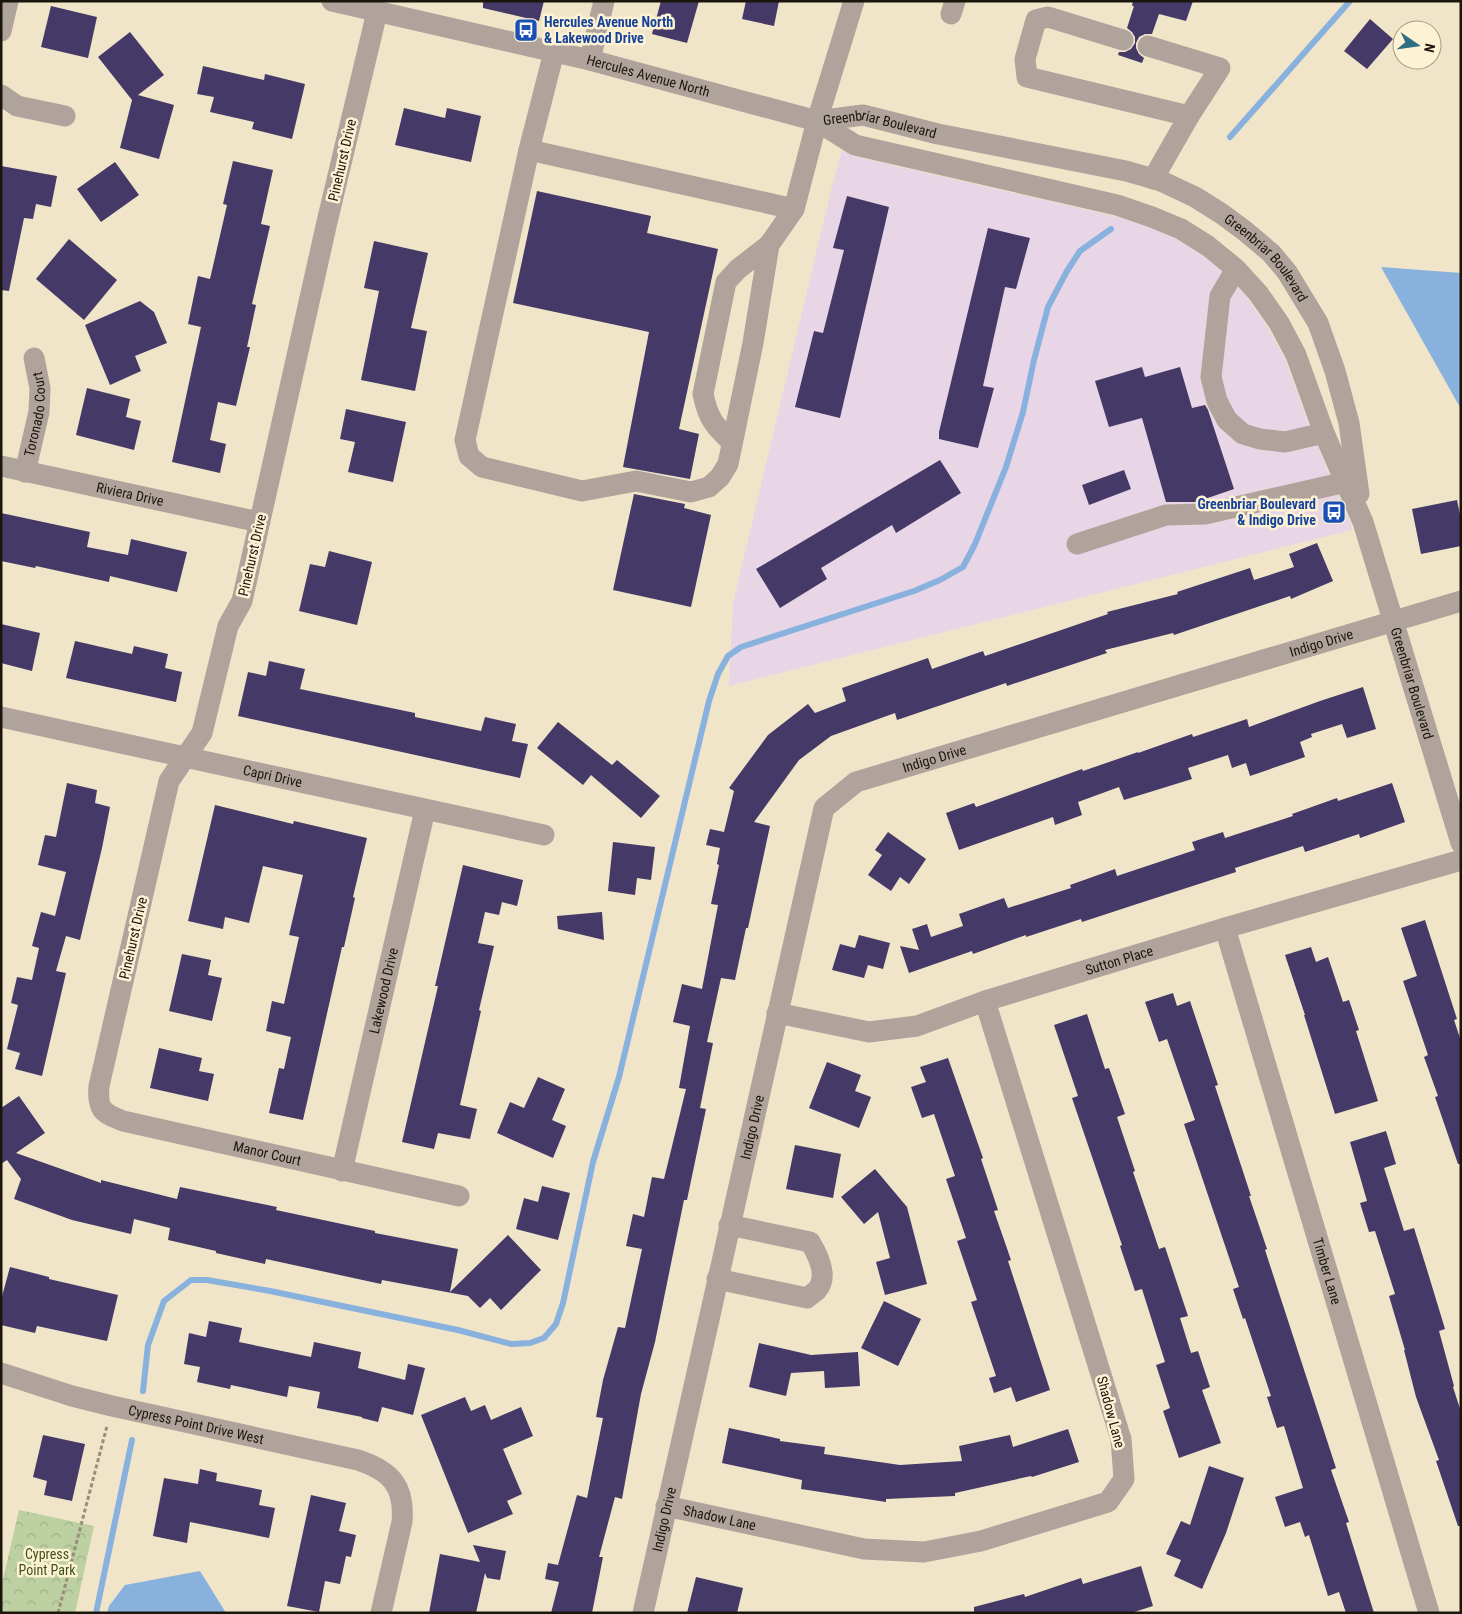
<svg xmlns="http://www.w3.org/2000/svg" width="1462" height="1614" viewBox="0 0 1462 1614" font-family="'Roboto Condensed',sans-serif">
<defs>
<pattern id="forest-crowns" width="20" height="18" patternUnits="userSpaceOnUse" patternTransform="scale(1.25)"><rect width="20" height="18" fill="#bdd0a1"/><path d="M2 6a3 3 0 1 1 6 0M12 15a3 3 0 1 1 6 0" fill="none" stroke="#a2b289"/></pattern>
</defs>
<rect width="100%" height="100%" fill="#f0e5c8"/>
<!-- commercial -->
<polygon fill="#e8d5e5" points="842,150 853,156 1114,216 1148,226 1176,238 1201,254 1227,276 1248,299 1268,328 1285,359 1313,436 1351,524 1352,530 729,686 733,603 832,186"/>
<!-- forest -->
<polygon fill="url(#forest-crowns)" points="19,1510 94,1526 75,1613 1,1613 1,1588"/>
<!-- water -->
<g fill="#88b2dd">
<polygon points="1381,267 1461,273 1461,409"/>
<polygon points="200,1571 226,1613 107,1613 109,1606 125,1585"/>
</g>
<g fill="none" stroke-linecap="round" stroke-linejoin="round">
<!-- stream -->
<g stroke="#88b2dd" stroke-width="6">
<polyline points="1230,137 1350,1"/>
<polyline points="143,1391 148,1345 164,1301 191,1280 207,1280 270,1291 458,1330 511,1344 530,1343 544,1338 556,1324 563,1303 593,1162 619,1077 709,701 718,674 728,656 741,647 914,591 940,580 963,567 975,544 1006,467 1023,412 1034,360 1048,307 1067,271 1080,251 1111,229"/>
<polyline points="96,1613 132,1440"/>
</g>
</g>
<!-- building -->
<g fill="#443967">
<polygon points="483,1 544,1 539,21 483,8"/>
<polygon points="661,1 699,1 687,43 652,34"/>
<polygon points="746,1 779,1 774,26 742,19"/>
<polygon points="1133,1 1193,1 1186,21 1159,14 1152,34 1145,34 1139,37 1136,43 1136,48 1139,54 1144,58 1142,63 1118,55 1119,52 1125,52 1131,49 1135,43 1135,37 1132,32 1127,28 1134,6 1132,6"/>
<polygon points="51,6 97,17 88,58 41,47"/>
<polygon points="1370,19 1393,39 1367,69 1344,51"/>
<polygon points="130,32 164,75 138,95 174,105 159,159 120,148 132,100 98,57"/>
<polygon points="203,66 264,80 265,74 305,84 292,139 252,129 254,122 210,112 214,97 197,94"/>
<polygon points="404,108 445,118 447,108 481,116 471,162 395,145"/>
<polygon points="233,161 273,170 261,224 270,226 252,304 256,305 247,347 250,347 236,406 218,402 210,440 226,444 220,473 172,462 201,327 188,324 198,276 210,279 227,205 223,204"/>
<polygon points="115,162 139,195 101,222 77,189"/>
<polygon points="1,166 57,176 51,207 36,204 33,219 24,218 9,291 1,290"/>
<polygon points="537,191 651,216 647,233 718,249 679,429 699,434 690,479 623,467 649,332 513,303"/>
<polygon points="847,196 889,207 840,418 795,407 814,331 823,333 844,250 833,248"/>
<polygon points="988,228 1030,238 1016,289 1005,287 983,386 994,388 978,448 939,439 939,432"/>
<polygon points="69,239 117,280 84,320 36,279"/>
<polygon points="374,241 428,253 411,328 427,331 415,391 361,380 379,291 364,288"/>
<polygon points="140,301 154,312 167,343 135,356 141,371 110,385 85,325"/>
<polygon points="1142,367 1145,377 1180,367 1192,408 1205,405 1208,410 1234,489 1196,502 1166,502 1142,418 1109,427 1095,381"/>
<polygon points="87,388 130,399 126,417 141,421 134,450 76,435"/>
<polygon points="346,409 406,422 393,482 348,472 355,442 340,439"/>
<polygon points="940,460 961,493 896,533 892,525 821,568 827,579 780,608 756,569"/>
<polygon points="1124,470 1131,489 1089,505 1082,485"/>
<polygon points="634,494 685,504 684,508 711,515 691,607 613,590"/>
<polygon points="1457,500 1461,519 1461,546 1421,554 1412,509"/>
<polygon points="1,513 90,532 87,547 128,555 131,539 187,552 177,592 110,576 109,582 36,566 35,568 1,561"/>
<polygon points="1317,543 1333,581 1291,599 1290,596 1174,635 1173,633 1105,650 1107,653 1007,686 1006,683 897,720 895,713 831,736 799,760 754,822 770,826 748,928 746,928 735,980 721,978 707,1042 713,1043 700,1108 706,1109 687,1200 684,1200 655,1342 641,1394 622,1499 615,1497 599,1557 603,1557 592,1613 551,1613 559,1582 545,1579 548,1563 558,1565 577,1495 587,1498 603,1418 596,1417 603,1380 618,1327 625,1328 642,1249 626,1246 633,1214 644,1217 652,1177 664,1179 686,1089 679,1088 690,1026 673,1022 682,984 702,989 718,905 711,904 719,865 717,864 720,848 706,845 710,829 724,832 734,791 729,788 768,735 808,704 815,713 846,701 842,688 928,658 932,669 983,651 985,656 1108,614 1107,612 1178,594 1177,592 1250,568 1254,580 1294,567 1289,554"/>
<polygon points="329,551 372,562 357,625 299,611 310,564 325,567"/>
<polygon points="1,624 40,633 32,671 1,663"/>
<polygon points="75,641 132,654 134,646 168,654 165,668 182,672 176,702 66,678"/>
<polygon points="269,661 305,669 300,689 415,713 415,717 481,731 485,717 516,724 512,741 528,744 520,778 238,716 248,672 266,676"/>
<polygon points="1363,687 1376,729 1347,738 1342,724 1311,734 1312,737 1300,742 1305,757 1250,776 1246,763 1232,768 1228,755 1188,768 1192,779 1124,800 1119,787 1078,802 1082,815 1055,825 1053,817 959,850 946,813 974,803 976,807 1082,769 1083,771 1138,752 1138,753 1192,734 1193,737 1247,719 1249,727 1320,701"/>
<polygon points="558,722 612,765 617,760 660,796 641,818 591,775 583,785 537,748"/>
<polygon points="67,783 97,790 95,803 110,807 102,848 80,940 66,936 56,971 66,973 42,1076 15,1069 20,1053 7,1049 18,1005 11,1003 17,977 32,980 39,948 32,946 41,912 55,916 66,872 38,865 45,835 56,837"/>
<polygon points="1392,783 1405,822 1360,838 1359,834 1305,852 1303,846 1235,868 1236,872 1137,904 1082,922 1081,919 1026,937 1026,935 973,954 972,951 909,973 900,946 919,950 912,929 927,924 931,937 963,926 959,914 1004,898 1008,908 1071,888 1070,885 1115,869 1117,876 1195,850 1192,842 1223,832 1225,838 1293,816 1292,814 1337,798 1338,801"/>
<polygon points="215,805 293,824 294,821 367,838 353,897 355,898 344,947 342,947 303,1120 269,1113 279,1068 284,1069 291,1037 266,1031 272,1001 284,1004 299,937 289,935 303,875 263,866 249,923 225,917 223,929 188,921"/>
<polygon points="888,832 926,859 909,884 900,877 891,891 868,875 882,855 875,850"/>
<polygon points="613,842 655,847 651,880 637,878 635,895 608,891"/>
<polygon points="463,865 523,880 517,906 502,902 499,915 485,912 478,943 494,946 479,1010 481,1011 460,1105 477,1109 470,1139 438,1133 434,1149 402,1142 438,986 435,986"/>
<polygon points="602,912 604,940 558,929 557,916"/>
<polygon points="1425,920 1457,1019 1454,1020 1461,1041 1461,1164 1458,1164 1435,1097 1438,1096 1424,1057 1428,1055 1403,981 1417,976 1401,928"/>
<polygon points="859,935 890,943 883,969 868,965 864,978 832,970 840,944 855,948"/>
<polygon points="1311,947 1316,962 1328,957 1343,1002 1349,1000 1359,1030 1356,1031 1378,1101 1335,1114 1304,1015 1305,1015 1285,955"/>
<polygon points="182,954 211,960 208,975 222,978 212,1021 169,1011"/>
<polygon points="1173,993 1177,1006 1190,1001 1218,1085 1215,1086 1251,1196 1249,1196 1267,1249 1265,1250 1336,1468 1331,1470 1349,1522 1346,1523 1374,1613 1346,1613 1339,1592 1328,1596 1309,1535 1305,1537 1300,1522 1285,1527 1275,1497 1303,1488 1284,1426 1277,1428 1267,1397 1271,1396 1245,1318 1243,1319 1233,1289 1239,1287 1184,1124 1195,1120 1167,1039 1159,1042 1145,1002"/>
<polygon points="1087,1014 1105,1069 1109,1068 1125,1114 1117,1117 1135,1171 1133,1172 1159,1249 1165,1247 1188,1316 1180,1318 1191,1353 1198,1351 1210,1387 1202,1390 1221,1443 1179,1458 1163,1411 1170,1408 1156,1365 1165,1362 1142,1289 1135,1291 1120,1246 1122,1245 1072,1098 1078,1096 1054,1025"/>
<polygon points="159,1048 202,1058 199,1071 214,1074 208,1101 150,1088"/>
<polygon points="948,1058 983,1158 981,1159 998,1210 994,1211 1011,1260 1008,1261 1050,1390 1016,1402 1011,1387 994,1393 989,1378 996,1376 971,1302 977,1300 957,1241 966,1238 946,1179 955,1176 934,1114 922,1118 911,1087 926,1082 920,1067"/>
<polygon points="827,1062 861,1075 855,1091 871,1097 859,1128 809,1108"/>
<polygon points="538,1077 565,1089 552,1120 566,1126 553,1158 497,1133 510,1102 524,1108"/>
<polygon points="19,1096 45,1133 16,1153 101,1183 101,1180 177,1199 180,1187 277,1207 276,1210 375,1231 375,1233 458,1249 450,1292 508,1235 541,1270 501,1310 490,1298 480,1308 468,1296 382,1280 381,1284 266,1259 265,1264 216,1253 216,1251 168,1240 170,1228 134,1219 131,1234 72,1220 14,1199 21,1179 7,1160 1,1164 1,1108"/>
<polygon points="1386,1131 1396,1164 1384,1168 1404,1231 1414,1228 1428,1273 1445,1329 1439,1331 1454,1386 1453,1387 1461,1412 1461,1526 1458,1526 1436,1461 1439,1460 1416,1397 1404,1350 1405,1350 1389,1296 1395,1294 1375,1231 1369,1232 1360,1203 1367,1201 1350,1142"/>
<polygon points="795,1145 841,1154 833,1198 786,1189"/>
<polygon points="875,1169 907,1207 927,1284 885,1295 876,1262 890,1258 878,1212 864,1224 841,1197"/>
<polygon points="542,1186 570,1193 558,1240 516,1229 524,1198 538,1202"/>
<polygon points="10,1267 49,1277 49,1279 118,1295 107,1341 37,1326 35,1333 1,1325 1,1300"/>
<polygon points="884,1301 921,1319 898,1366 861,1348"/>
<polygon points="209,1321 242,1328 239,1342 311,1357 314,1342 361,1352 358,1368 405,1380 408,1364 425,1368 413,1415 382,1407 378,1422 362,1418 362,1417 317,1408 320,1392 289,1386 287,1397 231,1385 230,1389 197,1382 200,1367 184,1364 189,1333 206,1337"/>
<polygon points="759,1343 811,1355 858,1352 860,1386 825,1388 824,1371 791,1373 786,1396 749,1387"/>
<polygon points="465,1397 471,1411 485,1405 491,1420 521,1407 533,1436 503,1449 522,1494 507,1501 513,1514 468,1533 421,1415"/>
<polygon points="729,1428 780,1439 780,1441 825,1447 824,1454 900,1465 962,1461 959,1446 1010,1435 1013,1447 1068,1429 1079,1462 1032,1477 1031,1476 955,1493 955,1496 886,1499 886,1502 801,1489 802,1480 722,1463"/>
<polygon points="43,1435 85,1444 72,1501 44,1495 47,1481 33,1477"/>
<polygon points="1209,1466 1244,1478 1226,1533 1202,1589 1174,1576 1181,1560 1166,1554 1181,1521 1190,1525"/>
<polygon points="200,1469 217,1473 216,1481 262,1490 259,1505 275,1508 269,1538 190,1522 187,1543 153,1536 164,1478 198,1484"/>
<polygon points="311,1495 346,1503 339,1531 356,1535 351,1557 346,1556 340,1584 325,1581 319,1612 287,1606"/>
<polygon points="473,1545 506,1551 500,1580 487,1578 485,1573 476,1613 429,1613 440,1554 480,1562"/>
<polygon points="1141,1566 1153,1606 1131,1613 974,1613 974,1607 1024,1594 1025,1597 1081,1578 1083,1584"/>
<polygon points="696,1577 743,1588 737,1613 687,1613"/>
</g>
<g fill="none" stroke-linecap="round" stroke-linejoin="round">
<!-- path -->
<polyline stroke="#978f7a" stroke-width="3" stroke-dasharray="4 2.5" stroke-linecap="butt" points="58,1613 107,1426"/>
<!-- minor -->
<g stroke="#afa39b" stroke-width="21">
<path id="s1" d="M332,1l258,59 227,61 38,24 262,60 35,12 29,12 27,17 28,23 22,24 21,30 17,32 28,78 39,89 98,321"/>
<path id="s2" d="M377,12l-50,210 -85,379 -14,25 -26,107 -33,48 -70,305c-2,23 3,27 24,35l336,75"/>
<polyline points="951,14 955,1"/>
<polyline points="1,31 8,1"/>
<polyline points="1123,40 1048,17 1036,20 1025,59 1027,77 1189,116 1153,179"/>
<polyline points="1148,46 1220,68 1189,116"/>
<polyline points="554,52 529,150 465,440 469,456 482,467 582,491 636,481 691,492 709,487 720,477 728,464 753,343 769,245 794,209"/>
<polyline points="590,60 604,1"/>
<polyline points="1,95 17,106 65,116"/>
<path id="s3" d="M817,121l46,-6 75,19 188,37 35,10 34,16 27,17 23,17 26,22 16,19 31,51 17,48 14,52 10,71"/>
<polyline points="529,150 794,209 817,121 854,1"/>
<polyline points="1236,269 1220,296 1211,377 1217,401 1227,420 1243,434 1260,439 1285,442 1324,433"/>
<path d="M732,442c-18,-16 -24,-24 -29,-48l23,-112 12,-13 31,-24"/>
<path id="s4" d="M1,466l258,56"/>
<path id="s5" d="M25,472l14,-60 1,-24 -6,-30"/>
<polyline points="1077,544 1166,515 1205,514 1346,482"/>
<path id="s6" d="M1,717l543,118"/>
<path id="s7" d="M1225,928l204,685"/>
<path id="s8" d="M777,1013l92,19 48,-6 68,-25 240,-73 236,-68"/>
<path id="s9" d="M342,1171l83,-361"/>
<path d="M717,1279l90,19c3,-3 7,-5 10,-8 12,-14 1,-35 -7,-48l-81,-17"/>
<path id="s10" d="M1,1373l71,23 40,10 246,54c33,11 47,26 44,62l-21,91"/>
<path id="s11" d="M666,1506l198,43 60,3 57,-11 127,-39 16,-23 -3,-40 -136,-438"/>
<path id="s12" d="M643,1613l181,-805 32,-26 605,-181"/>
</g>
</g>
<!-- icons -->
<defs>
<g id="bus-square" transform="scale(1.25)"><rect x="-9" y="-9" width="18" height="18" rx="4" fill="#1a4fb4" stroke="#fef2d5"/><path d="M-5-6H5V4H4V6H2V4H-2V6H-4V4H-5ZM-3.5-4V0h7V-4ZM-3.5 1.2v1.5H-2V1.2ZM2 1.2v1.5H3.5V1.2Z" fill="#fff"/></g>
</defs>
<g fill-rule="evenodd">
<use href="#bus-square" x="526" y="30"/>
<use href="#bus-square" x="1334" y="512"/>
</g>
<g text-anchor="middle" dominant-baseline="central" stroke-width="5" stroke-linejoin="round" paint-order="stroke">
<!-- transit labels -->
<g font-size="14" font-weight="bold" fill="#164399" stroke="#fef2d5" text-anchor="start">
<text x="544" y="22">Hercules Avenue North<tspan x="544" dy="16">&amp; Lakewood Drive</tspan></text>
<text x="1316" y="504" text-anchor="end">Greenbriar Boulevard<tspan x="1316" dy="16">&amp; Indigo Drive</tspan></text>
</g>
<!-- street labels -->
<g font-size="14" fill="#1a160c" stroke="#fef2d5">
<text stroke="none"><textPath href="#s1" startOffset="325">Hercules Avenue North</textPath></text>
<text stroke="none"><textPath href="#s3" startOffset="64">Greenbriar Boulevard</textPath></text>
<text transform="translate(342 160) rotate(-77)">Pinehurst Drive</text>
<text stroke="none"><textPath href="#s3" startOffset="484">Greenbriar Boulevard</textPath></text>
<text stroke="none"><textPath href="#s5" startOffset="59">Toronado Court</textPath></text>
<text stroke="none"><textPath href="#s4" startOffset="132">Riviera Drive</textPath></text>
<text transform="translate(252 555) rotate(-77)">Pinehurst Drive</text>
<text stroke="none"><textPath href="#s12" startOffset="1352">Indigo Drive</textPath></text>
<text stroke="none"><textPath href="#s1" startOffset="1404">Greenbriar Boulevard</textPath></text>
<text stroke="none"><textPath href="#s12" startOffset="948">Indigo Drive</textPath></text>
<text stroke="none"><textPath href="#s6" startOffset="278">Capri Drive</textPath></text>
<text transform="translate(133 938) rotate(-77)">Pinehurst Drive</text>
<text stroke="none"><textPath href="#s8" startOffset="355">Sutton Place</textPath></text>
<text stroke="none"><textPath href="#s9" startOffset="185">Lakewood Drive</textPath></text>
<text stroke="none"><textPath href="#s12" startOffset="498">Indigo Drive</textPath></text>
<text stroke="none"><textPath href="#s2" startOffset="1310">Manor Court</textPath></text>
<text stroke="none"><textPath href="#s7" startOffset="358">Timber Lane</textPath></text>
<text transform="translate(1111 1412) rotate(75)">Shadow Lane</text>
<text stroke="none"><textPath href="#s10" startOffset="202">Cypress Point Drive West</textPath></text>
<text stroke="none"><textPath href="#s11" startOffset="55">Shadow Lane</textPath></text>
<text stroke="none"><textPath href="#s12" startOffset="96">Indigo Drive</textPath></text>
</g>
<!-- park labels -->
<g font-size="14" fill="#3d5117" stroke="#fef2d5">
<text x="47" y="1554">Cypress<tspan x="47" dy="16">Point Park</tspan></text>
</g>
</g>
<!-- border -->
<rect width="1462" height="1614" fill="none" stroke="#1a160c" stroke-width="5"/>
<!-- north arrow -->
<g transform="translate(1417 45) rotate(103)"><circle r="24" fill="#fef2d5" stroke="#a39a85"/>
<path d="M0-4L9 19L0 12L-9 19Z" fill="#2e7183"/>
<text y="-8" font-size="14" font-weight="bold" text-anchor="middle" fill="#1a160c">N</text>
</g>
</svg>
